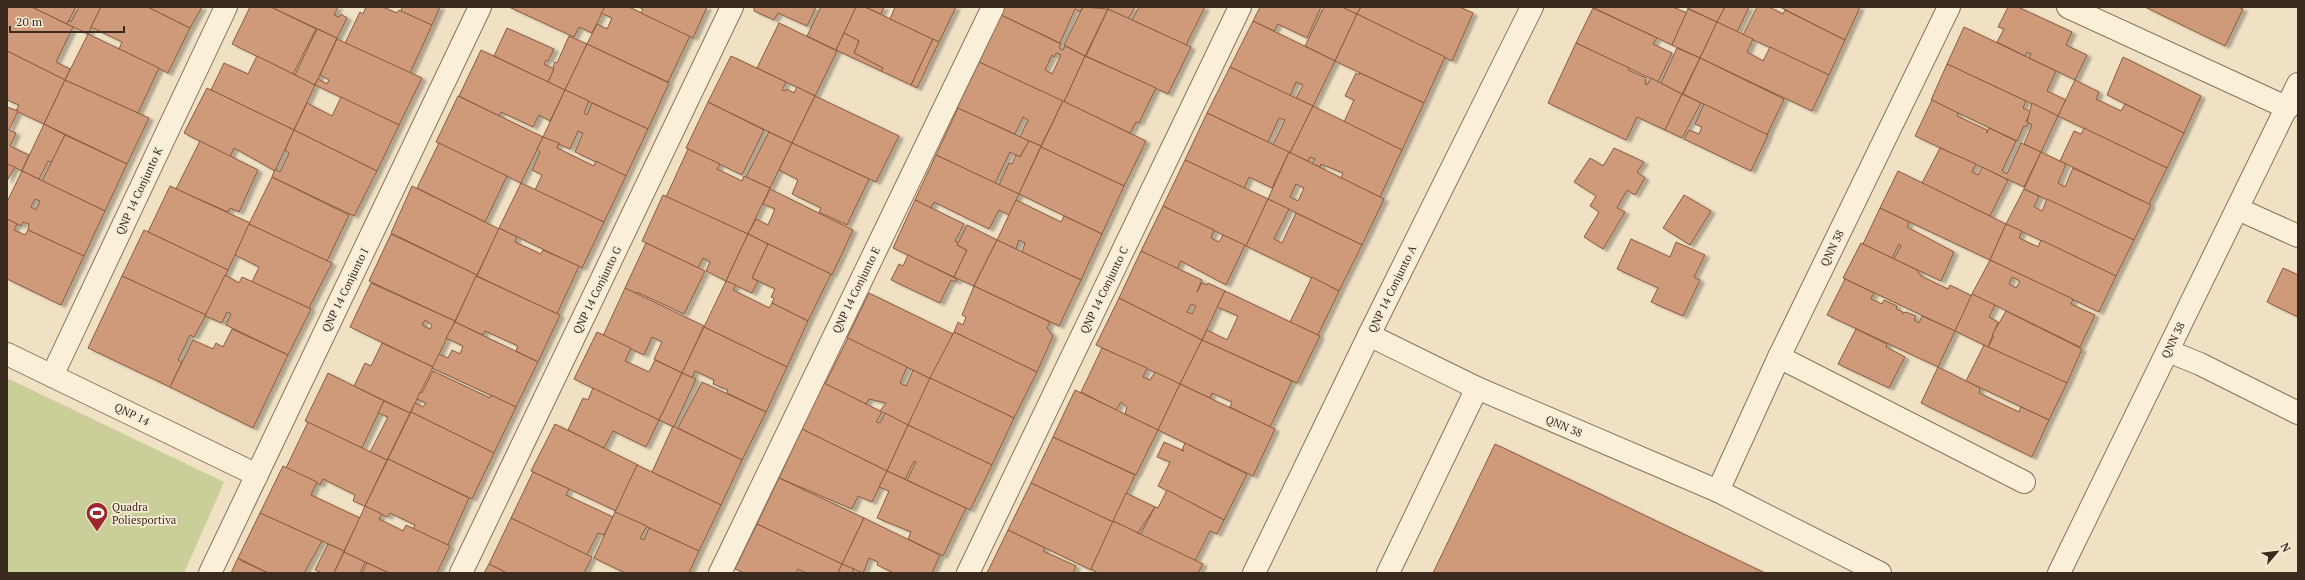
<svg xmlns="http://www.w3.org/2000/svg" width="2305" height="580" viewBox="0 0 2305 580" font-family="'PT Serif',serif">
<defs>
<filter id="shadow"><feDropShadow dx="4.5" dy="2.5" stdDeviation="1" flood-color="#0004"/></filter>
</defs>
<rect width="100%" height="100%" fill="#f0e1c5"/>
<!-- green -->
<polygon fill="#cace98" points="7,378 224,482 184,573 7,573"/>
<!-- building -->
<g fill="#cf9a7a" stroke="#8b5a3f" fill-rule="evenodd" filter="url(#shadow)">
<polygon points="7,7 32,7 73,27 56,62 70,69 65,80 7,51"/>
<polygon points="32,7 76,7 67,24"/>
<polygon points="79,7 101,7 88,34 67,24 69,20 71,22"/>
<polygon points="101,7 148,7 190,28 168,73 119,49 122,42 91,27"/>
<polygon points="148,7 202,7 190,28"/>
<polygon points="250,7 271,7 316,29 293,74 232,44"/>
<polygon points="271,7 338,7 334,15 339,17 341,14 347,18 337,38"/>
<polygon points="366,7 383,7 397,13 399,10 432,25 410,73 345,43 360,12 363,14"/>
<polygon points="402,7 440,7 432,25 401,11"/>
<polygon points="509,7 605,7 592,33 579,27 574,37"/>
<polygon points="605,7 629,7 690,36 668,82 587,44 597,24 607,29 612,18 601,13"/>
<polygon points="638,7 707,7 693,38 641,13 643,9"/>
<polygon points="754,7 816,7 807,26 778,13 774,20 754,11"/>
<polygon points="821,7 856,7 836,50 807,36"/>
<polygon points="856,7 865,7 933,39 911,85 881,71 883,68 854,53 859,41 844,33"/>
<polygon points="865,7 884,7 881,14"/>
<polygon points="895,7 956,7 939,42 890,19"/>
<polygon points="1005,7 1083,7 1080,12 1075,9 1060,43 1001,15"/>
<polygon points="1083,7 1108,9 1085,56 1064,45"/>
<polygon points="1108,7 1135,7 1128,19 1108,9"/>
<polygon points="1139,7 1205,7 1186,45 1132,20"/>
<polygon points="1260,7 1321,7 1307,38 1278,24 1274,31 1253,21"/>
<polygon points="1324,7 1342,7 1357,14 1335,61 1305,46"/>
<polygon points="1342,7 1361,7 1357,14"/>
<polygon points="1361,7 1460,7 1473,13 1452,61 1357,14"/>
<polygon points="1592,7 1673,7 1687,13 1672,45"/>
<polygon points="1685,7 1725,7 1717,22"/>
<polygon points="1725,7 1749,7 1737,32 1717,22"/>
<polygon points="1757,7 1769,7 1783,14 1785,10 1845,40 1829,75 1743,35"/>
<polygon points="1780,7 1860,7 1845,40"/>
<polygon points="2008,7 2018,7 2072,32 2066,45 2087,55 2075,80 2029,58 2031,54 2027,52 2025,56 1997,42 2004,29 1998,27"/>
<polygon points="2145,7 2238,7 2243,9 2225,46"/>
<polygon points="1593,8 1657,38 1653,44 1672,53 1658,82 1576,43"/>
<polygon points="1108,9 1191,47 1168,94 1086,56"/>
<polygon points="1688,9 1717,22 1700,58 1672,45"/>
<polygon points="1357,14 1445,57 1424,103 1335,61"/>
<path d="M1001,15l60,29 -2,4 4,2 2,-4 20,10 -21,46 -85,-40zM1056,53l5,2 -9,19 -7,-4 7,-15 2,2z"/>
<polygon points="1253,21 1335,61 1313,106 1296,98 1303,85 1296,82 1290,96 1230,67"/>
<polygon points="1717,22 1753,39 1747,52 1763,61 1770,47 1829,75 1812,111 1700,58"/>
<polygon points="779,23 837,51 815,96 757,68"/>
<polygon points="1964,27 2056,71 2047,91 2066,100 2058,116 1947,64"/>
<polygon points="507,28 554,49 548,61 546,60 544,64 554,69 548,82 494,56"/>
<polygon points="317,29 337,38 315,85 295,75"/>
<polygon points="844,33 859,41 854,53 883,68 881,71 836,50"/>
<polygon points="88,34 159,68 138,113 65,80"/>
<polygon points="569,36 587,44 565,90 548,82 554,69 553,67 555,62 557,63"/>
<polygon points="337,39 422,78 399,125 315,85 318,79 327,84 329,80 320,75"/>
<polygon points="933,39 939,42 917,88 911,85"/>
<polygon points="1576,43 1629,68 1628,70 1646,78 1645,84 1647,85 1651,78 1682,94 1665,130 1637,117 1626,140 1548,103"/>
<polygon points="587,44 669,83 648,129 565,90"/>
<polygon points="1677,48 1700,58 1682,94 1661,83"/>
<polygon points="481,50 565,90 550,121 539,115 533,127 501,112 499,116 459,96"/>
<polygon points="7,51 65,80 44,124 16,111 19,105 7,100"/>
<polygon points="257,56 315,85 294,130 211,90 224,63 248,74"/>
<polygon points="731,56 786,82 782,90 786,91 787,89 794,93 797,87 815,96 792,143 708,102"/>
<polygon points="1085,56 1156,88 1139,123 1136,122 1130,133 1064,102"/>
<polygon points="2123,57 2201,96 2184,133 2107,95"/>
<polygon points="1700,58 1784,99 1767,135 1683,94"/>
<polygon points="979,62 1063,101 1041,146 1020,137 1028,120 1023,117 1015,134 957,108"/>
<polygon points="1947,64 2026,101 2023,108 2031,112 2026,121 2029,122 2026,127 2024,126 2017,141 1931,100"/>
<polygon points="1230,67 1313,106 1290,153 1273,145 1285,120 1279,118 1268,142 1207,113"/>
<polygon points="1356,73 1359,75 1360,73 1424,103 1402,150 1344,122 1354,100 1345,96"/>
<polygon points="65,80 149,118 127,164 44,124"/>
<polygon points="2075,80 2099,92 2096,99 2121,111 2125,104 2184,133 2167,168 2058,116"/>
<polygon points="207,88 294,130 275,171 234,148 230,157 184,133"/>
<polygon points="565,90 589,101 584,113 587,115 592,103 648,129 626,176 575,152 583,133 578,131 570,149 543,137"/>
<polygon points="1682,94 1701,103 1682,138 1665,130"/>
<polygon points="458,96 543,137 521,183 436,142"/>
<polygon points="815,96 899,136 876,182 792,143"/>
<polygon points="341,97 399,125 377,171 294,130 307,103 332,116"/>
<polygon points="1932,100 1958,113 1957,116 1987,130 1987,133 1989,128 2016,141 2002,171 2007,174 2021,143 2041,152 2024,187 1915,136"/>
<polygon points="1063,101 1146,141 1124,186 1041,147"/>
<polygon points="708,102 764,130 742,175 686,148"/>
<polygon points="2032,103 2058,116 2041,152 2024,144 2032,125 2027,122"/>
<polygon points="1704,104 1768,135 1751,171 1684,139 1689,130 1699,134 1702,127 1695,124"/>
<polygon points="1313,106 1402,150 1380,197 1341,178 1343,173 1321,164 1320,167 1312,164 1315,159 1310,157 1308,161 1290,153"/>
<polygon points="7,107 18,111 9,130 16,133 10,146 29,155 22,171 7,164"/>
<polygon points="958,108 1029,141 1020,157 1010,152 995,183 936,155"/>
<polygon points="1207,113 1289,152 1272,188 1249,177 1244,188 1185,160"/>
<polygon points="44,124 65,135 52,162 48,161 39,179 22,171"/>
<polygon points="2084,128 2167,168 2149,204 2060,161 2074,131 2081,134"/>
<polygon points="294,130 377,171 354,216 272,177 275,169 280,172 289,153 285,150"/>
<polygon points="769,132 792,143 770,188 746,177"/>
<polygon points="65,135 127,164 105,211 42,181"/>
<polygon points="543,137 559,143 557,148 594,166 596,161 626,176 604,222 535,190 542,175 532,170 540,152 537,149"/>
<polygon points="200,141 258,170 239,212 230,208 228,212 176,189"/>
<polygon points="1029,141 1041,146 1019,194 999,185 1009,163 1012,164 1016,155 1020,157"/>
<polygon points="439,143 507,176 485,222 417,188"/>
<polygon points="792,143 869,179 847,225 819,212 821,208 792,194 798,180 779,170"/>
<polygon points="1041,147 1124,186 1102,234 1019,194"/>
<polygon points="1614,148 1644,162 1637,172 1645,178 1635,195 1627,190 1617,208 1625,212 1603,249 1584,237 1599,212 1590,206 1596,196 1574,182 1590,158 1603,166"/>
<polygon points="1940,148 1976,164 1972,172 1978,175 1982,167 2008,180 1990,216 1922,183"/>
<polygon points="688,149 720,164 717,169 742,181 744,176 770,188 748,234 666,197"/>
<path d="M1289,152l95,47 -22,46 -94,-46zM1296,184l8,4 -6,13 -8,-4z"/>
<polygon points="2041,152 2066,164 2058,183 2065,187 2073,168 2151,205 2134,240 2024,189"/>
<polygon points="936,155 1019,194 1009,215 999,210 989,229 934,202 931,208 915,200"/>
<polygon points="1185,160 1268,199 1246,246 1163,206"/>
<polygon points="7,164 15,167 7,181"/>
<path d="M22,171l83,40 -21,45 -56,-26 1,-6 -6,-2 -2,4 -14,-7v-17zM35,199l5,2 -4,9 -5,-3z"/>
<polygon points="1898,171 2006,224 1990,260 1880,208"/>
<polygon points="272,177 349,215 327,261 249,224"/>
<polygon points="521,183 604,222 582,268 499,228"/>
<polygon points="170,186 250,223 228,270 148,232"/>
<polygon points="412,186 499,229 477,275 391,233"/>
<polygon points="770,189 853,230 832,275 748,234 756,219 768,225 775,209 763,204"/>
<polygon points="2024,189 2039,196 2034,207 2042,211 2047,199 2134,240 2116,276 2006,224"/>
<polygon points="663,195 748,234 726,281 706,271 710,262 703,258 698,268 642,241"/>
<polygon points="1684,195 1711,211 1690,245 1663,228"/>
<polygon points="1268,199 1289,209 1274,239 1282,243 1296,213 1362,245 1339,291 1246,246"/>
<polygon points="915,200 964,224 955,241 959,243 957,245 967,250 954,277 893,248"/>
<polygon points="1016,200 1061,222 1064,216 1102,234 1081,280 1022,252 1025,243 1019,240 1016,249 997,240"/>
<polygon points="1163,206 1214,230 1211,238 1219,242 1223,235 1245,245 1226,285 1181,261 1177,269 1141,251"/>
<polygon points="1880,208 1909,222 1907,227 1954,252 1941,281 1894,259 1901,246 1899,244 1892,258 1863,244"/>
<polygon points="7,219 17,224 14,230 25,235 28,230 84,256 61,305 7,279"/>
<polygon points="249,224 332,263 309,308 252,282 259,267 235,255"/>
<polygon points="2006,224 2022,231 2019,238 2038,247 2041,240 2116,276 2099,312 1990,260"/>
<polygon points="967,225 997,240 974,286 954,277 967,250 957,245"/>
<polygon points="499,228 517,237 515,242 541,254 543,250 579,266 557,314 477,276"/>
<polygon points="144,230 228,270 206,315 122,276"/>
<polygon points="391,234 477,275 455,321 369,281"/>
<polygon points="748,234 768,244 752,278 758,281 752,293 726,281"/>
<polygon points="1631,239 1670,257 1676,242 1705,255 1694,277 1700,280 1683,316 1651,302 1658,288 1617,269"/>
<polygon points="997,240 1081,280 1059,326 974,286"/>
<polygon points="646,243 705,271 684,314 637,292 636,294 625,288"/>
<polygon points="1861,243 1917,270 1921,276 1948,289 1950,285 1972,296 1955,331 1843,278"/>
<polygon points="768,244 831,274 808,321 772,303 774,298 771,297 775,289 752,278"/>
<path d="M1141,251l61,29 -5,12 5,-9 5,2 1,-2 17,8 -23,49 -83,-42zM1191,304l5,2 -4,8 -5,-2z"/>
<polygon points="908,255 957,279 956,282 951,280 940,303 891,280 899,264 903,266"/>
<path d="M1990,260l83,39 -2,5 24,11 -15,32 -108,-53zM2012,277l8,4 -4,7 -7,-4z"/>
<polygon points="2283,268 2298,275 2298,317 2267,302"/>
<polygon points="225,275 239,283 242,277 311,309 288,355 226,325 231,314 227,312 222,323 205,316"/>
<polygon points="122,276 206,315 194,337 190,335 178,360 182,362 170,387 88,348"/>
<polygon points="476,276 560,315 538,362 516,351 518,346 485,331 483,335 455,322"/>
<polygon points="1312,277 1339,291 1318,335 1290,322"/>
<polygon points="1845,279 1874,293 1871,299 1882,304 1884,300 1897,306 1896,309 1903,312 1902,314 1906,312 1916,316 1914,320 1919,323 1922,316 1955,331 1938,367 1827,315"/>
<polygon points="726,281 736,285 733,290 769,308 772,303 808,321 787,367 704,327"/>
<path d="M371,283l84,38 -22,46 -83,-40zM425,320l7,5 -2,4 -8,-4z"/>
<polygon points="974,286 1050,322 1047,328 1053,336 1037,372 954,332 958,322 963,325 966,317 962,315"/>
<polygon points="625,288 704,326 682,373 654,359 662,342 652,337 644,355 603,336"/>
<polygon points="1225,291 1320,336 1297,383 1202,340 1207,330 1227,340 1238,316 1217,307"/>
<polygon points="869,293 953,334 931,379 847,338"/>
<polygon points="1972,294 1995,305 1989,317 1998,322 1988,347 1955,331"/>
<polygon points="1119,298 1202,340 1180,384 1096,345"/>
<polygon points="2006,311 2082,349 2067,383 1988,347 1994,336 1992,335"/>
<polygon points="455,322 538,362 516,407 432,368 439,354 448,358 452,350 460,354 463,346 446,338"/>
<polygon points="704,327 787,367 766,412 727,393 728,390 713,384 714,380 695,371 692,378 682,373"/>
<polygon points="232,329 288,355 253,428 170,387 193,340 213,349 216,343 223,347"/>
<polygon points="1856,329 1887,344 1886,347 1905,357 1889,388 1838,364"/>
<polygon points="597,332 631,348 625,361 649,372 655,360 682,373 659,420 574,379"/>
<polygon points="954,332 1037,372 1014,418 930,378"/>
<polygon points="848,338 907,367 900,383 906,386 913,370 931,379 908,425 880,411 886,403 869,399 866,404 825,384"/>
<polygon points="1202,340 1292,381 1270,427 1230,407 1232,402 1212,393 1210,398 1180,384"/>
<polygon points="382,343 433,367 410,413 354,386 365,363 371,366"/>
<polygon points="1984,345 2067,383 2049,420 1966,381"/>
<polygon points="1102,348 1147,368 1143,377 1150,380 1155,372 1180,384 1158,430 1125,414 1127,407 1121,402 1116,410 1081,392"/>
<polygon points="1938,367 1980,388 1979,393 2019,412 2021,407 2049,420 2032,457 1921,403"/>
<polygon points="433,371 490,398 491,395 516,407 494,453 411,412 415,403 423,407 426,403 417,399 420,392 422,393"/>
<polygon points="328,373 384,401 362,448 305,421"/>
<polygon points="682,373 696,379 674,427 659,420"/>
<polygon points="930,378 1014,418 992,465 908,425"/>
<polygon points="702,382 766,412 742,460 678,428"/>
<polygon points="824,383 882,412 876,422 880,423 885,413 908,425 887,471 802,429"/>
<polygon points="1180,384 1275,429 1253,476 1158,430"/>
<polygon points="593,388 659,420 646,447 613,431 604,448 568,430 583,398 588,400"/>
<polygon points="1075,390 1158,430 1136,475 1053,437"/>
<polygon points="384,401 410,413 387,460 370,452 388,417 378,413"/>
<polygon points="411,412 494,453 472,499 388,459"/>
<polygon points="308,422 387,460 365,506 353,501 355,495 323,479 320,485 286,468"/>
<polygon points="555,424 638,465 616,511 531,471"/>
<polygon points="908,425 992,465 970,510 907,480 916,462 914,461 905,479 887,471"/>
<polygon points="673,426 742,460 721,505 652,472"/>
<polygon points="802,429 887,471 872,502 858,496 852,509 779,478"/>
<polygon points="1053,437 1135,475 1113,522 1031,483"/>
<polygon points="1164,442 1184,451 1182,450 1185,443 1247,474 1224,520 1158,486 1170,462 1157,457"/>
<polygon points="1495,444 1596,492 1765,573 1433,573"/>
<polygon points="388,459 469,498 448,545 413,529 415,525 390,513 387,517 365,506"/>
<polygon points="637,465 721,505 699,551 615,512"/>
<polygon points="283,466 317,482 311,495 360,518 344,551 260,513"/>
<polygon points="887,471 966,508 943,556 908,539 911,532 877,518 889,491 879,487"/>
<polygon points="533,472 569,489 566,495 613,517 604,535 598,533 587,555 511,518"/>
<polygon points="779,478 864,518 842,564 757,524"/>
<polygon points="1031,483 1113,522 1091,570 1008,530"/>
<polygon points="1167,490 1224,520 1217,534 1210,531 1195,561 1140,535 1155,507 1158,508"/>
<polygon points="1126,493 1155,507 1138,533 1113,521"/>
<polygon points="365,506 382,514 379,519 403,531 406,525 450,546 437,573 389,573 344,552"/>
<polygon points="615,512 647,526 640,538 644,540 649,528 699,551 689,573 625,573 594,558"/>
<polygon points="260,513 322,541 304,573 268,573 238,558"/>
<polygon points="511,518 592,557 584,573 507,573 489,564"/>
<polygon points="864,518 940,555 932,573 894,573 877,565 878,562 869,558 863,573 842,564"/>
<polygon points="1113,521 1203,564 1198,573 1098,573 1091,569"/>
<polygon points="757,524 842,564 838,573 806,573 798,569 796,573 744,573 735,569"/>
<polygon points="1008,530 1045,548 1043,551 1076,566 1073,573 987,573"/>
<polygon points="328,544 344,551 334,573 322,573 315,570"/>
<polygon points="344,552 365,562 360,573 334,573"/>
<polygon points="238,558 242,561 268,573 231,573"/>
<polygon points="367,563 389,573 362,573"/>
<polygon points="489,564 507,573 484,573"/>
<polygon points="842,564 854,569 852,573 838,573"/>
</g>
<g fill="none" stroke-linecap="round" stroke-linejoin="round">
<!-- minor casing -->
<g stroke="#8b725a" stroke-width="24">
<g id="minor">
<polyline points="2068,7 2288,108"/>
<polyline points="2238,209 2298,236"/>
<polyline points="1369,335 1477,388 1718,491 1880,573"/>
<polyline points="2168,351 2200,364 2298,413"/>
<polyline points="7,354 257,475"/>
<polyline points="1779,357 2024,482"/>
<polyline points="52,376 226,7"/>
<polyline points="1718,491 1779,357 1949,7"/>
<polyline points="210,573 480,7"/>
<polyline points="461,573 732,7"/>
<polyline points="720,573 993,7"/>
<polyline points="968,573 1240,7"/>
<polyline points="1254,573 1369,335 1532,7"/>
<polyline points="1388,573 1477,388"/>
<polyline points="2059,573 2298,84"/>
</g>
</g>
<!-- minor -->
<use href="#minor" stroke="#faefd9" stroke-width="22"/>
</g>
<!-- icons -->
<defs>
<g id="stadium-pin" transform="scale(1.15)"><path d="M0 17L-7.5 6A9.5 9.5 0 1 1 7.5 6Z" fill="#9c282e" stroke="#f7ecd5"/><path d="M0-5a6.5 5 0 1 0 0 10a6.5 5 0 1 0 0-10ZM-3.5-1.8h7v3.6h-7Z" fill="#fff"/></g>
</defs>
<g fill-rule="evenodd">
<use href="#stadium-pin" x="97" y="513"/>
</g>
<g text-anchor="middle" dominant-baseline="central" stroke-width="3.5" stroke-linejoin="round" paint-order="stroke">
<!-- street labels -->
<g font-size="11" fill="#3b2b1f" stroke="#f7ecd5">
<text transform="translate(139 191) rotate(-65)">QNP 14 Conjunto K</text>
<text transform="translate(1832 248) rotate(-64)">QNN 38</text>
<text transform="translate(1392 289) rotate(-64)">QNP 14 Conjunto A</text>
<text transform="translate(345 290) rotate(-64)">QNP 14 Conjunto I</text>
<text transform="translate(597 290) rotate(-64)">QNP 14 Conjunto G</text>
<text transform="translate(856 290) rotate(-64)">QNP 14 Conjunto E</text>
<text transform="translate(1104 290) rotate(-64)">QNP 14 Conjunto C</text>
<text transform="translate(2173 340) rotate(-64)">QNN 38</text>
<text transform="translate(132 414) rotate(26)">QNP 14</text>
<text transform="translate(1564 426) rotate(23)">QNN 38</text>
</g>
<!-- poi labels -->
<g font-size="11" fill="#3b2b1f" stroke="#f7ecd5" text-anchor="start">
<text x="112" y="507">Quadra<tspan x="112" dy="13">Poliesportiva</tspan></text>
</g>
</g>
<!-- border -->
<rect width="2305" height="580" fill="none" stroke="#3b2b1f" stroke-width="16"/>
<!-- north arrow -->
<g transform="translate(2277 552) rotate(62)" stroke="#f7ecd5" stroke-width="3" paint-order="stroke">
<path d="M0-3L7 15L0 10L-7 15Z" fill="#3b2b1f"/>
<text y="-6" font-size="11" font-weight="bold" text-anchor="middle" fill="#3b2b1f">N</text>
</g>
<!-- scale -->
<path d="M10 26v6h114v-6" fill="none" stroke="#3b2b1f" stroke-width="2"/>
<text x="16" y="26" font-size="12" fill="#3b2b1f" stroke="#f7ecd5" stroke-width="3" paint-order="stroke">20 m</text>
</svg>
